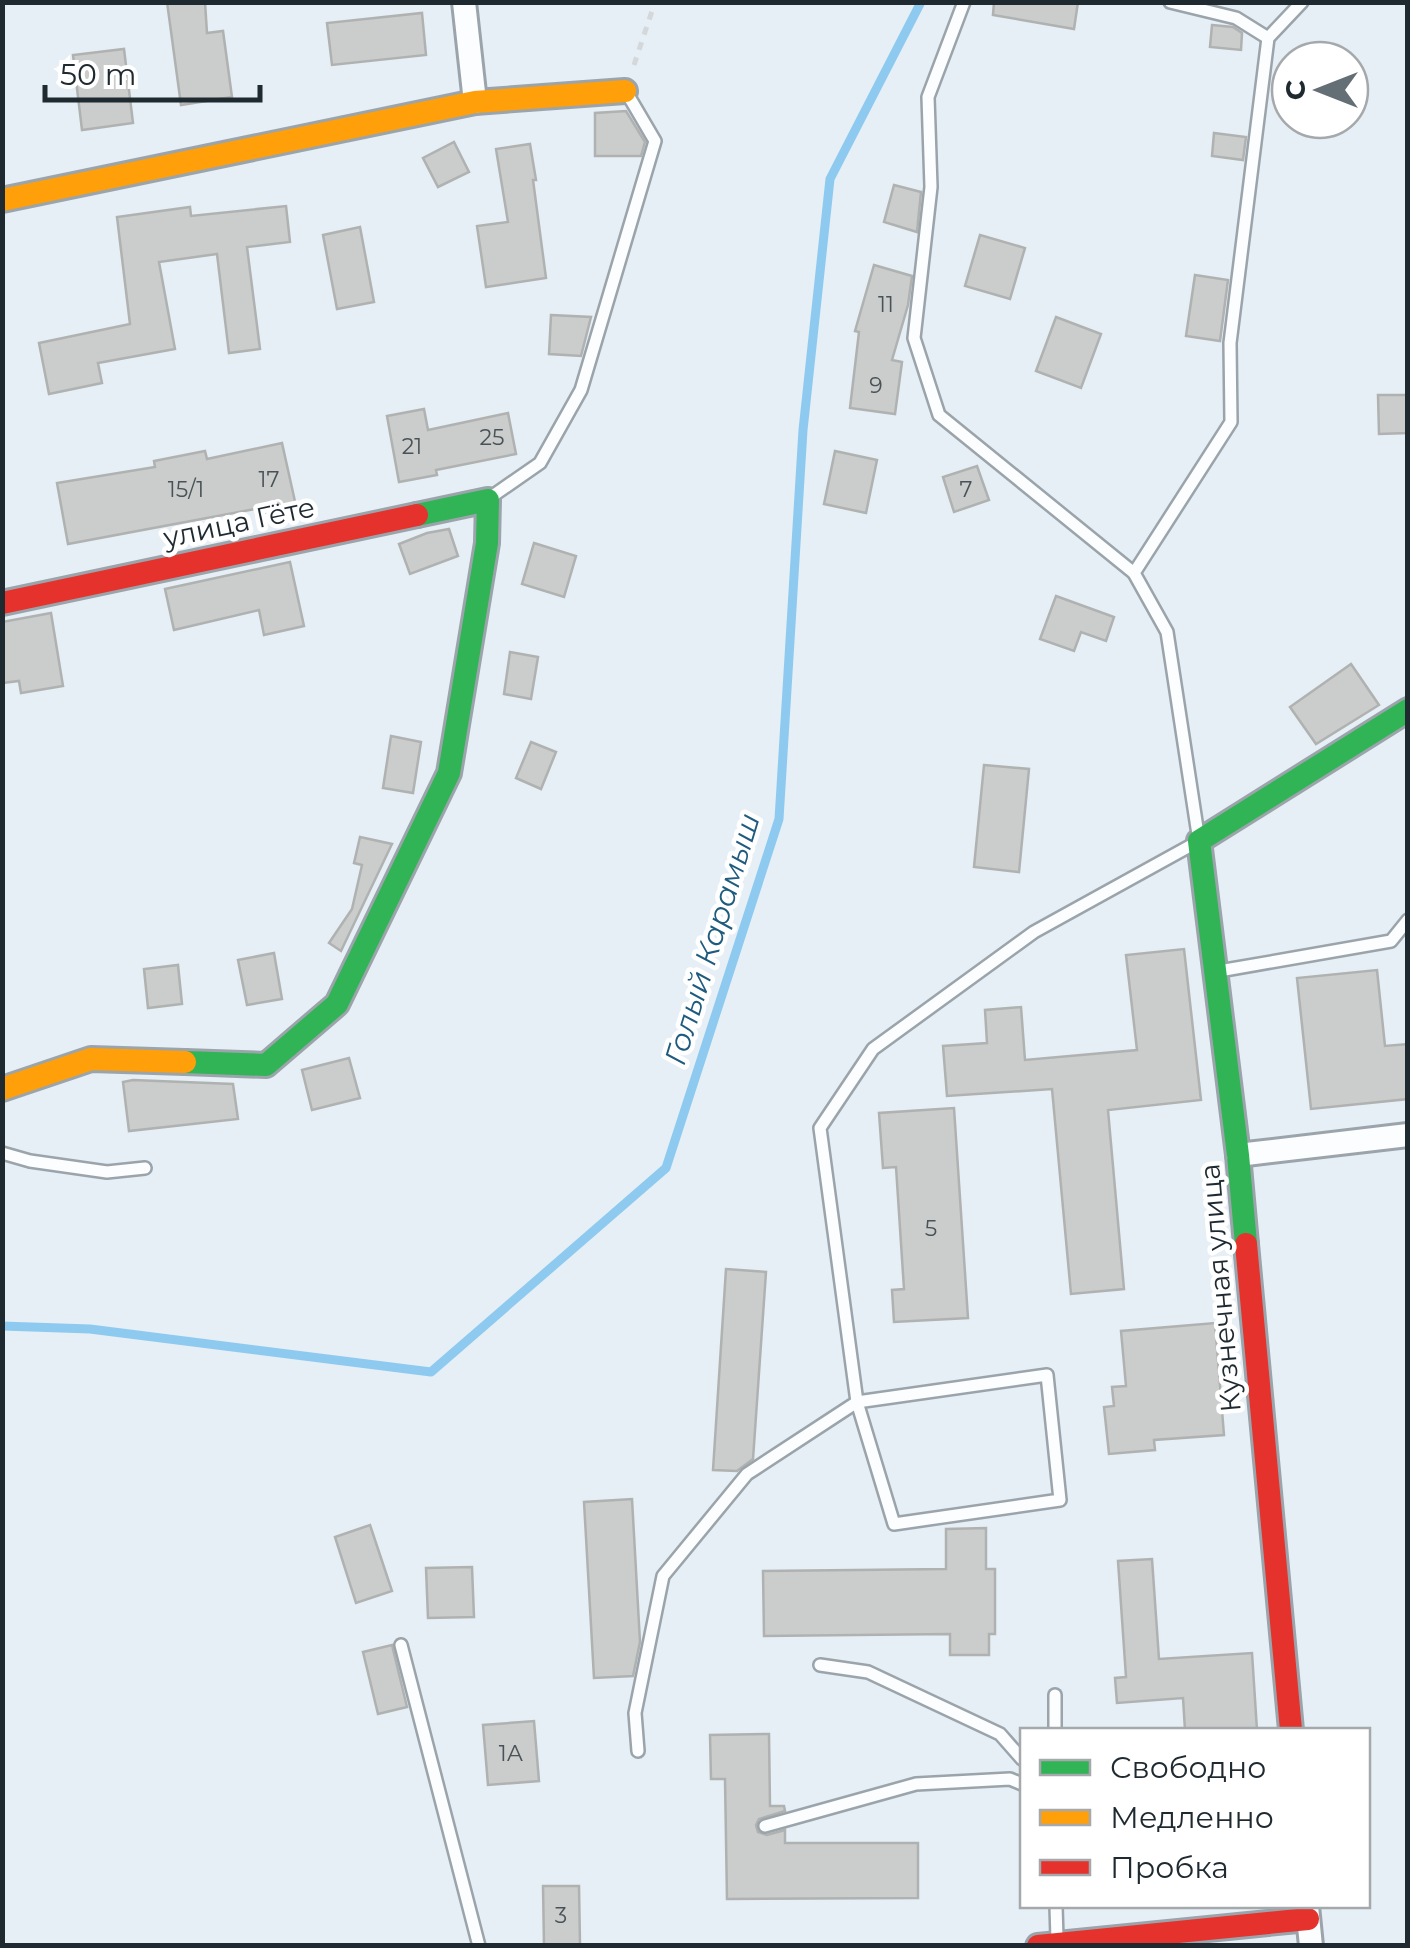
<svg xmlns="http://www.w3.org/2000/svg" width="1410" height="1948" viewBox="0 0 1410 1948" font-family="Montserrat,sans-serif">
<rect width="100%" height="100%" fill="#e5eff5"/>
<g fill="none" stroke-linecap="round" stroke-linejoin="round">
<!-- stream -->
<polyline stroke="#8ecaef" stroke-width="9" points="2,1326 90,1329 431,1372 666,1168 779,819 803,430 830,179 921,2"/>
</g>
<!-- building -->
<g fill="#cacdcb" stroke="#afb2b0" stroke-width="2.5">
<polygon points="167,2 205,2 207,33 223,31 232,97 181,105"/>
<polygon points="994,2 1078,2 1074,29 993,15"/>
<polygon points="422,13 426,55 332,65 327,23"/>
<polygon points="1212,25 1233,27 1242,33 1241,50 1210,47"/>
<polygon points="124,49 133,123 82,130 73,55"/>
<polygon points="626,111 645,142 641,156 595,156 595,113"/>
<polygon points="1214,133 1246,137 1243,160 1212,156"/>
<polygon points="454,142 469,172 438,187 423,158"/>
<polygon points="530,144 536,180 533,180 546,278 486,287 477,226 508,222 496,149"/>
<polygon points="894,185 921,192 917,232 884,222"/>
<polygon points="286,206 290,242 247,247 260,349 229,353 217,254 159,262 175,349 98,363 102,383 49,394 39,343 130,324 117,217 190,207 191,216"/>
<polygon points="360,227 374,302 337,309 323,235"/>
<polygon points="980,235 1025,248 1010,299 965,286"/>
<polygon points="874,265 912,276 908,305 892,360 902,362 895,414 850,408 859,332 855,331"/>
<polygon points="1195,275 1228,280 1220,341 1186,336"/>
<polygon points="551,315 591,317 581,356 549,354"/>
<polygon points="1056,317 1101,334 1081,388 1036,371"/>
<polygon points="1378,395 1408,395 1408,433 1379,434"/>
<polygon points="424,409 428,430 508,413 516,454 436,470 437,475 399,482 387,416"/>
<polygon points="282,443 296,506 256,515 255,509 68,544 57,483 155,467 154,461 205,451 207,459"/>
<polygon points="835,451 877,460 866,513 824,504"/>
<polygon points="977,466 989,500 954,512 943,477"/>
<polygon points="449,529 458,556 410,574 399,544 427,533"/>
<polygon points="534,543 576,556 564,597 522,584"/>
<polygon points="290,562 304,626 264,635 259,610 174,630 165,589"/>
<polygon points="1056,596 1114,617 1106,641 1081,632 1074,651 1040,639"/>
<polygon points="51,613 63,686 21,693 19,681 2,683 2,622"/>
<polygon points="510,652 538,657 531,699 504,694"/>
<polygon points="1351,664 1379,705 1316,744 1290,707"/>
<polygon points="391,736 421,742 413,793 383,788"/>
<polygon points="531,742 556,752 541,789 516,778"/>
<polygon points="984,765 1029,769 1019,872 974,867"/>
<polygon points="360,837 392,844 341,951 329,943 352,909 362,865 354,863"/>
<polygon points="1184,949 1201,1100 1108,1110 1124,1289 1071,1294 1052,1089 947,1096 943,1046 987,1043 985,1010 1021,1007 1025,1060 1137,1050 1126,955"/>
<polygon points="274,953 282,999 247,1005 238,960"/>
<polygon points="178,965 182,1004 148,1008 144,969"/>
<polygon points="1377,970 1385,1046 1408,1044 1408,1099 1311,1109 1297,978"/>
<polygon points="349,1058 360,1098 312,1110 302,1070"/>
<polygon points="133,1080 233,1084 238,1119 129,1131 123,1082"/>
<polygon points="954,1108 968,1318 894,1322 892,1290 904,1289 896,1167 883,1168 879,1113"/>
<polygon points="726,1269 766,1272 753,1459 737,1471 713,1470"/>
<polygon points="1215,1323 1224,1435 1154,1440 1155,1450 1109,1454 1104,1407 1114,1406 1112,1387 1126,1386 1121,1331"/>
<polygon points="632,1499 640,1642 633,1676 594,1678 584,1502"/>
<polygon points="370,1525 392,1591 356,1603 335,1537"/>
<polygon points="986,1528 986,1569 995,1569 995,1634 989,1634 989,1655 950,1655 950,1634 764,1636 763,1571 946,1569 946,1529"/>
<polygon points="1152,1559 1159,1659 1252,1653 1257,1730 1185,1730 1183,1698 1117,1703 1115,1678 1126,1677 1118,1561"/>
<polygon points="472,1567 474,1617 428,1618 426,1568"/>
<polygon points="392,1645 407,1707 378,1714 363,1652"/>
<polygon points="534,1721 539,1781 488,1785 483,1725"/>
<polygon points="769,1734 770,1806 784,1806 785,1811 759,1819 756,1825 758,1832 767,1835 785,1830 785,1843 918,1843 918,1898 727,1899 725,1779 711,1779 710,1735"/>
<polygon points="543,1886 579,1886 580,1944 544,1945"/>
</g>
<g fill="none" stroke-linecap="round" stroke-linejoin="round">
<!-- lane casing -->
<g stroke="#9ba4aa" stroke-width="16">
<g id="lane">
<polyline points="964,2 928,97 931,187 914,338 939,415 1134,573"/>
<polyline points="1170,2 1236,18 1268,38"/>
<polyline points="491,497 540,463 581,390 655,141 628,95"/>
<polyline points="1219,971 1391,941 1408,920"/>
<polyline points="2,1153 30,1161 107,1172 145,1168"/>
<polygon points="1047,1375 1060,1500 894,1524 857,1402"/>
<polyline points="401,1645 479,1946"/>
<polyline points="820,1665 868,1672 1000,1734 1022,1759"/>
<polyline points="1055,1695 1055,1730"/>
<polyline points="638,1751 635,1713 663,1576 747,1474 857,1402 820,1128 873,1049 1034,932 1199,841 1167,632 1134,573 1231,422 1230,343 1268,38 1302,2"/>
<polyline points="765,1826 916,1784 1010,1779 1022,1784"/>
<polyline points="1056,1906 1057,1939"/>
</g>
</g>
<!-- street casing -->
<g stroke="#9ba4aa" stroke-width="28">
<g id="street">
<polyline points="464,2 475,102"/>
<polyline points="1238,1155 1408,1135"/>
<polyline points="1307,1906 1311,1946"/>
</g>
</g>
<!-- fast casing -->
<g stroke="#9ba4aa" stroke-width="28">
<g id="fast">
<polyline points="185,1062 266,1065 337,1004 449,773 487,543 488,500 417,515"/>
<polyline points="1246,1244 1238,1155 1199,841 1408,710"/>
</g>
</g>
<!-- slow casing -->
<g stroke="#9ba4aa" stroke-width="28">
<g id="slow">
<polyline points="2,200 475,102 625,91"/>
<polyline points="2,1089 91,1059 185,1062"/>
</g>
</g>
<!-- jam casing -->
<g stroke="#9ba4aa" stroke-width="28">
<g id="jam">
<polyline points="2,603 417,515"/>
<polyline points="1246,1244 1291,1730"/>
<polyline points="1038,1946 1308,1919"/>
</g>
</g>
<!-- path -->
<polyline stroke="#d5d8db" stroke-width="5" stroke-dasharray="8 8" stroke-linecap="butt" points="634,65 655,2"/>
<!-- lane -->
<use href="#lane" stroke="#fbfdfe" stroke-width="11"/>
<!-- street -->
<use href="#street" stroke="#fbfdfe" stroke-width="22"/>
<!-- fast -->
<use href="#fast" stroke="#30b455" stroke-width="22"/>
<!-- slow -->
<use href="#slow" stroke="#ff9f0a" stroke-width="22"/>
<!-- jam -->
<use href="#jam" stroke="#e5322d" stroke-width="22"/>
</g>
<g text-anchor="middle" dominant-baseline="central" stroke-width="9" stroke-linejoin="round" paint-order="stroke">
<!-- number labels -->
<g font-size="22" fill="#495257">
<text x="886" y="304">11</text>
<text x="876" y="385">9</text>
<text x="492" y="437">25</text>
<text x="412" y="446">21</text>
<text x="269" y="479">17</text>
<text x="186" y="489">15/1</text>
<text x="966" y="489">7</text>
<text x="931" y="1228">5</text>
<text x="511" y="1753">1А</text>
<text x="561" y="1915">3</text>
</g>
<!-- street labels -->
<g font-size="28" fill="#1e2930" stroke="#fff">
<text transform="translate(239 522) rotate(-12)">улица Гёте</text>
<text transform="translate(1220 1288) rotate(-95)">Кузнечная улица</text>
</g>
<!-- water labels -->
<g font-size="30" font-style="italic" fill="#1e5b7e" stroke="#fff">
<text transform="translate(712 939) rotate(-73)">Голый Карамыш</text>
</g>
</g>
<!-- border -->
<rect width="1410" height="1948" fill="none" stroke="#1e2930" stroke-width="10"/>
<!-- legend -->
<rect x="1020" y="1728" width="350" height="180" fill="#ffffff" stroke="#a5a9ac" stroke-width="2.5"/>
<rect x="1040" y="1760" width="50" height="15" fill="#30b455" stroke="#a5a9ac" stroke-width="2.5"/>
<text x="1110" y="1778" font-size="30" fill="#1e2930">Свободно</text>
<rect x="1040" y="1810" width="50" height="15" fill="#ff9f0a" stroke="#a5a9ac" stroke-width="2.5"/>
<text x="1110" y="1828" font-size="30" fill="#1e2930">Медленно</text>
<rect x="1040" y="1860" width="50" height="15" fill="#e5322d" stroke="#a5a9ac" stroke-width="2.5"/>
<text x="1110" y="1878" font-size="30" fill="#1e2930">Пробка</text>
<!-- north arrow -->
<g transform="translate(1320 90) rotate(270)"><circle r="48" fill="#ffffff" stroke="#a5a9ac" stroke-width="2.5"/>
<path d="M0-8L18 38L0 25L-18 38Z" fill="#646e75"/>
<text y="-15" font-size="28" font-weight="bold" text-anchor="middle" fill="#1e2930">С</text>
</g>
<!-- scale -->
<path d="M45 85v15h215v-15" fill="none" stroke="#1e2930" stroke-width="5"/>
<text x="60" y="85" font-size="30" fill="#1e2930" stroke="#ffffff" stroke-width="8" paint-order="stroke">50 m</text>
</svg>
